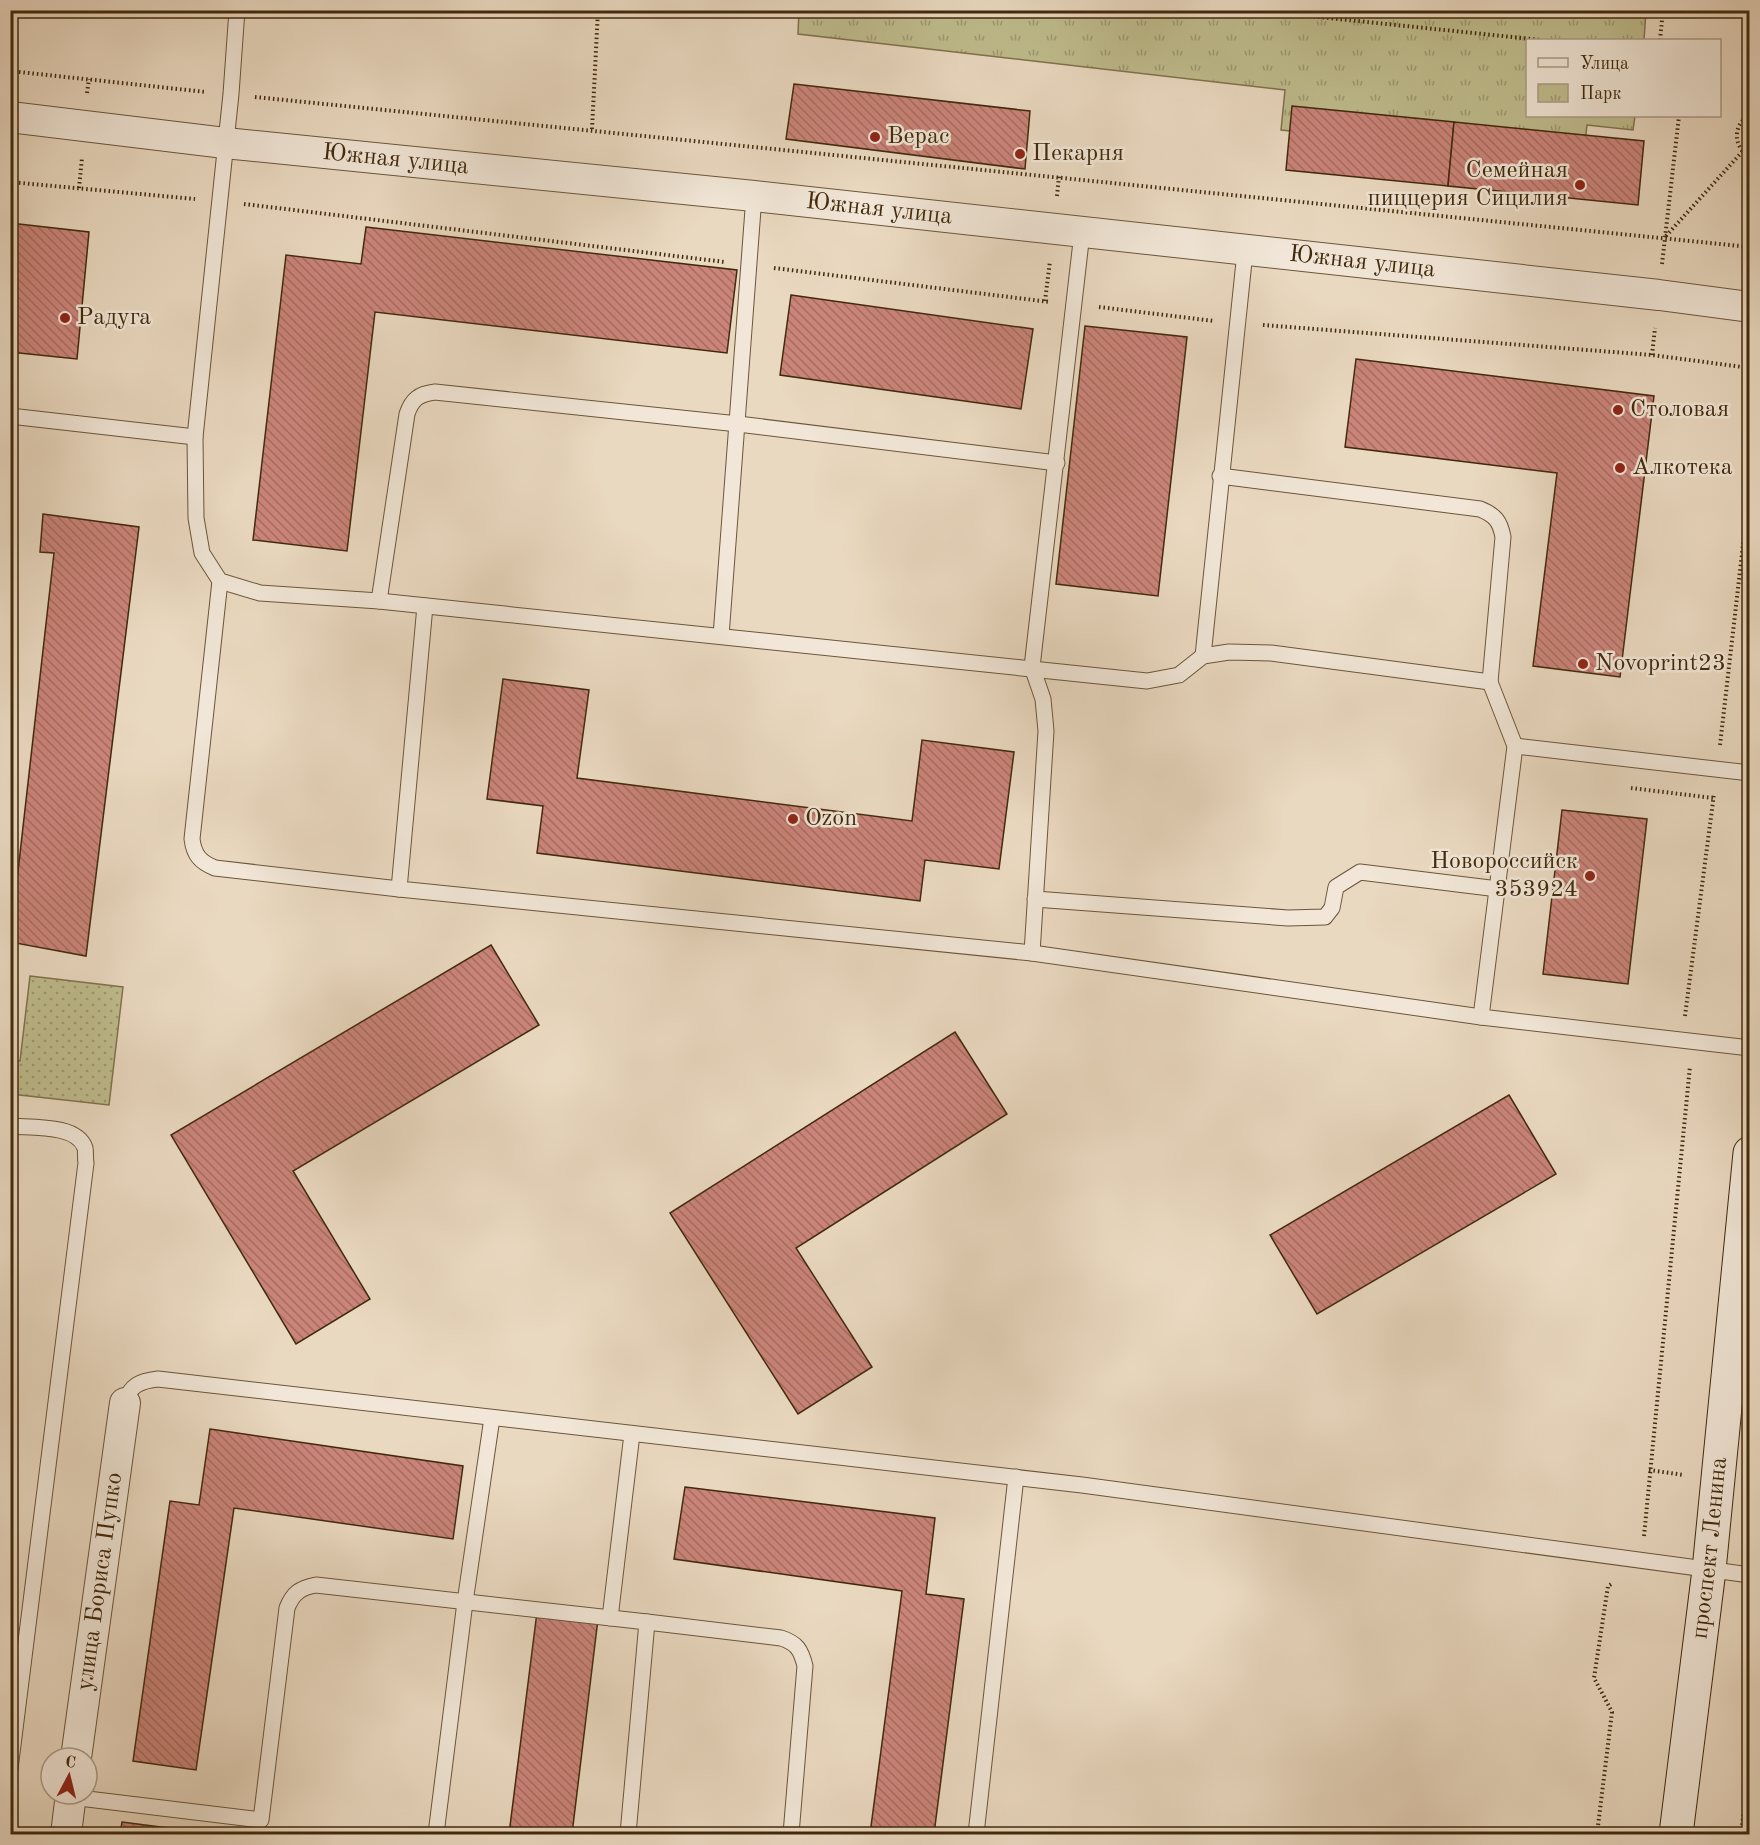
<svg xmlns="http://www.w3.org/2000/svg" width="1760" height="1845" viewBox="0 0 1760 1845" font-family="'Old Standard TT',serif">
<defs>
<pattern id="grass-dots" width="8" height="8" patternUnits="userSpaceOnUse" patternTransform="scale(1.5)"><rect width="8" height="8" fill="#bfbc8d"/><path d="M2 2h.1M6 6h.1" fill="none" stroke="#9d9972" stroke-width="1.8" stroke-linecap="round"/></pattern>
<pattern id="park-tufts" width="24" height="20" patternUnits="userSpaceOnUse" patternTransform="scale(1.5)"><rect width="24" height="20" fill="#bfbc8d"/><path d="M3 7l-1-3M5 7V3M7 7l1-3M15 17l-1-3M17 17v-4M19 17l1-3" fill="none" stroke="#9d9972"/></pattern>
<pattern id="building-back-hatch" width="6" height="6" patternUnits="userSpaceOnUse" patternTransform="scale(1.5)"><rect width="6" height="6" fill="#cb847a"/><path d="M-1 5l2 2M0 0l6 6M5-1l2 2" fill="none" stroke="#a66c62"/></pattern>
</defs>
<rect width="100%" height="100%" fill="#ead9c1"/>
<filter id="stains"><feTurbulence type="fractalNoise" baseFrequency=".00333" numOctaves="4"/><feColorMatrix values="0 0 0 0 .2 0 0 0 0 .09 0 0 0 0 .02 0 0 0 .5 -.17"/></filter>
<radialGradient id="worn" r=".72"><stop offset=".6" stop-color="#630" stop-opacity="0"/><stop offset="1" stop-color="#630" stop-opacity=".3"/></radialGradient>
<!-- grass -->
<polygon fill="url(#grass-dots)" stroke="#80734c" stroke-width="1.5" points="30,976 123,987 109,1105 11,1094 11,1060 20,1061"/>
<!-- park -->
<polygon fill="url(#park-tufts)" stroke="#80734c" stroke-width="1.5" points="799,10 1646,11 1644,40 1528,40 1528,116 1635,116 1633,130 1587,125 1583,161 1281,130 1285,90 798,34"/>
<!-- building -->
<g fill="url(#building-back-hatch)" stroke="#412a0c" stroke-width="1.5">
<polygon points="794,84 1030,111 1025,169 786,139"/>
<polygon points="1292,106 1454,122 1448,186 1286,170"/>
<polygon points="1454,122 1644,141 1638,205 1448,186"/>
<polygon points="10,223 89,232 77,359 10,352"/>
<polygon points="366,227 737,270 727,353 375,312 347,551 253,540 286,255 361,264"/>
<polygon points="791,295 1033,329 1021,409 780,375"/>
<polygon points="1085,326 1187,337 1158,596 1056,584"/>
<polygon points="1356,359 1654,396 1620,677 1533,666 1557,473 1345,447"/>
<polygon points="43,514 139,527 86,956 10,942 54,553 40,552"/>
<polygon points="503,679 589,690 577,778 912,821 922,740 1014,752 999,869 925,860 920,901 537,853 543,806 487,799"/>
<polygon points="1562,810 1647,819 1628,984 1543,974"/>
<polygon points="491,945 539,1025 293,1171 370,1299 296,1344 171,1135"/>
<polygon points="955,1032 1007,1114 796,1248 872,1367 798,1414 670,1213"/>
<polygon points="1509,1095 1556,1174 1317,1314 1270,1235"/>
<polygon points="210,1429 463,1466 453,1539 234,1508 196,1770 133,1761 170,1501 199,1505"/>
<polygon points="685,1487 935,1518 926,1594 964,1599 934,1834 870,1834 902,1591 674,1559"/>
<polygon points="537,1612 598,1619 572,1834 509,1834"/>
<polygon points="122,1822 191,1831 191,1834 120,1834"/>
</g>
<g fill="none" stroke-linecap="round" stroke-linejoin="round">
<!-- lane casing -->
<g stroke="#6b5639" stroke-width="17">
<g id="lane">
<polyline points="237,10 231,94 195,437 196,518 202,553 220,581 260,593 379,601 1147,681 1179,675 1203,656 1229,652 1271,653 1490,682"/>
<polyline points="10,416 195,437"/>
<path d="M1220,476l260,33c15,6 20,12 23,28l-13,145 25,64 -34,271 269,31"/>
<path d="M220,581l-28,258c2,16 8,23 23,29l184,21"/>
<path d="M379,601l28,-187c5,-15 12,-20 28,-22l303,32 319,39"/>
<polyline points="425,606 399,889 1032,953 1481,1017"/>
<polyline points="721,636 754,196"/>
<polyline points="1203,656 1245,252"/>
<polyline points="1515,746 1750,773"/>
<polyline points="1035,899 1288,918 1325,917 1332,908 1336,887 1360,872 1498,889"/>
<polyline points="1032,953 1046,731 1043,699 1032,667 1082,233"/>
<path d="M10,1126c21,2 67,-2 75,22 1,4 0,10 1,15l-76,606"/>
<path d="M125,1403c5,-18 15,-22 33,-24l924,106 668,90"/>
<polyline points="610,1618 632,1434"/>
<path d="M647,1622l134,16c16,5 20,12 24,28l-14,168"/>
<path d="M71,1797l190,23 26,-212c6,-15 13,-20 29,-23l331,37 -19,212"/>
<polyline points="436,1834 465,1602 492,1418"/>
<polyline points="976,1834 1016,1477"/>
</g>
</g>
<!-- street casing -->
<g stroke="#6b5639" stroke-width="32">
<g id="street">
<path id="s1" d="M10,117l215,26 529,53 905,99 91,12"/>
<path id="s2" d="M76,1758l49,-355"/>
<polyline points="66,1834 71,1794"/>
</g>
</g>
<!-- secondary casing -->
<g stroke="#412a0c" stroke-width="35">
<g id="secondary">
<path id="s3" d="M1676,1834l33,-264 41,-417"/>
</g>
</g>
<!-- path -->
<g stroke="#412a0c" stroke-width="4" stroke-dasharray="1.5 3" stroke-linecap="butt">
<polyline points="1251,10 1541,40"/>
<polyline points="1660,40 1663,10"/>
<polyline points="10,71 206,92"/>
<polyline points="87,93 89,79"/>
<polyline points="255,97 1750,247"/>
<path d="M1750,115c-18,10 -17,32 0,42"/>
<polyline points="592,129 598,10"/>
<polyline points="10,182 195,199"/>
<polyline points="79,188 82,158"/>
<polyline points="1057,196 1059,176"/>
<polyline points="244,204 725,262"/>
<polyline points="1666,236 1742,152"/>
<polyline points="1662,264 1679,116"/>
<polyline points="774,268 1050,302"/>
<polyline points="1045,301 1050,261"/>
<polyline points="1099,307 1214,321"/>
<polyline points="1263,325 1652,355 1750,368"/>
<polyline points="1652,355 1655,328"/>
<polyline points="1720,745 1750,484"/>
<polyline points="1631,788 1713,798"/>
<polyline points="1685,1016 1714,794"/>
<polyline points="1649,1470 1684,1475"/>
<polyline points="1644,1536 1690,1066"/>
<polyline points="1597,1834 1612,1712 1594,1678 1608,1586 1613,1583"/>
<polyline points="1741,1834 1750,1761"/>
</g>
<!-- lane -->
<use href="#lane" stroke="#f1e6d7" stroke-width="15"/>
<!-- street -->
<use href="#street" stroke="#f1e6d7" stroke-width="30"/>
<!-- secondary -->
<use href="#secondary" stroke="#f1e6d7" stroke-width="33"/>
</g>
<!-- markers -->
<g fill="#8f2418" stroke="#f1e6d7" stroke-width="2">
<circle cx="875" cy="137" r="6"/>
<circle cx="1020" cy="154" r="6"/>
<circle cx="1580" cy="185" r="6"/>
<circle cx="65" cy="318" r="6"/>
<circle cx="1618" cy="410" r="6"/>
<circle cx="1620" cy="468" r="6"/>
<circle cx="1583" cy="664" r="6"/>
<circle cx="793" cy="819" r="6"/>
<circle cx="1590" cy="876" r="6"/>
</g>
<g text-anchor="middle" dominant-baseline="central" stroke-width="5" stroke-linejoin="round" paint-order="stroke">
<!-- poi labels -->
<g font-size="24" fill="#412a0c" stroke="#f1e6d7" text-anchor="start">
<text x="887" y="137">Верас</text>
<text x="1032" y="154">Пекарня</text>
<text x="1568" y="171" text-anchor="end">Семейная<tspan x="1568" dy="28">пиццерия Сицилия</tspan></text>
<text x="77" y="318">Радуга</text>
<text x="1630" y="410">Столовая</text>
<text x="1632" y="468">Алкотека</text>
<text x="1595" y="664">Novoprint23</text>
<text x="805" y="819">Ozon</text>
<text x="1578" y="862" text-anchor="end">Новороссийск<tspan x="1578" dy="28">353924</tspan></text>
</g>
<!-- street labels -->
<g font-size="24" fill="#412a0c" stroke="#f1e6d7">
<text stroke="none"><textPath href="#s1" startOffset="388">Южная улица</textPath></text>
<text stroke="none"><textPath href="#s1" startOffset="874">Южная улица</textPath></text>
<text stroke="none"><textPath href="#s1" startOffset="1360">Южная улица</textPath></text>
<text stroke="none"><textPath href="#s3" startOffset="288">проспект Ленина</textPath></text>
<text stroke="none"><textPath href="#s2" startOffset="178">улица Бориса Пупко</textPath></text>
</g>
</g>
<!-- margin -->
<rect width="1760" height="1845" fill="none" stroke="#ead9c1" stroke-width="36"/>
<rect x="12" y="12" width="1736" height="1821" fill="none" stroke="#412a0c" stroke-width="3"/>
<rect x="18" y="18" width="1724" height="1809" fill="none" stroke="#412a0c" stroke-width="1.5"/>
<!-- legend -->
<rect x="1526" y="39" width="195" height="78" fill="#f1e6d7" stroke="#ab9b86" stroke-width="1.5"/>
<rect x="1538" y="58" width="30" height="9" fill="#f1e6d7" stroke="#ab9b86" stroke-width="1.5"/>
<text x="1580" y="69" font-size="18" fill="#412a0c">Улица</text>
<rect x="1538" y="84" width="30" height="18" fill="url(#park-tufts)" stroke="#ab9b86" stroke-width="1.5"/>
<text x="1580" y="99" font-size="18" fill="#412a0c">Парк</text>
<!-- north arrow -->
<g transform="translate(69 1776) rotate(7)"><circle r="28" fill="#f1e6d7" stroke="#ab9b86" stroke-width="1.5"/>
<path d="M0-4.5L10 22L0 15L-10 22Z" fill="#8f2418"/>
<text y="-9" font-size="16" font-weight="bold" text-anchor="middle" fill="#412a0c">С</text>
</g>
<rect width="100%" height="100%" filter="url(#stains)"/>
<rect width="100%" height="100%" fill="url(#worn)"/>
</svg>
